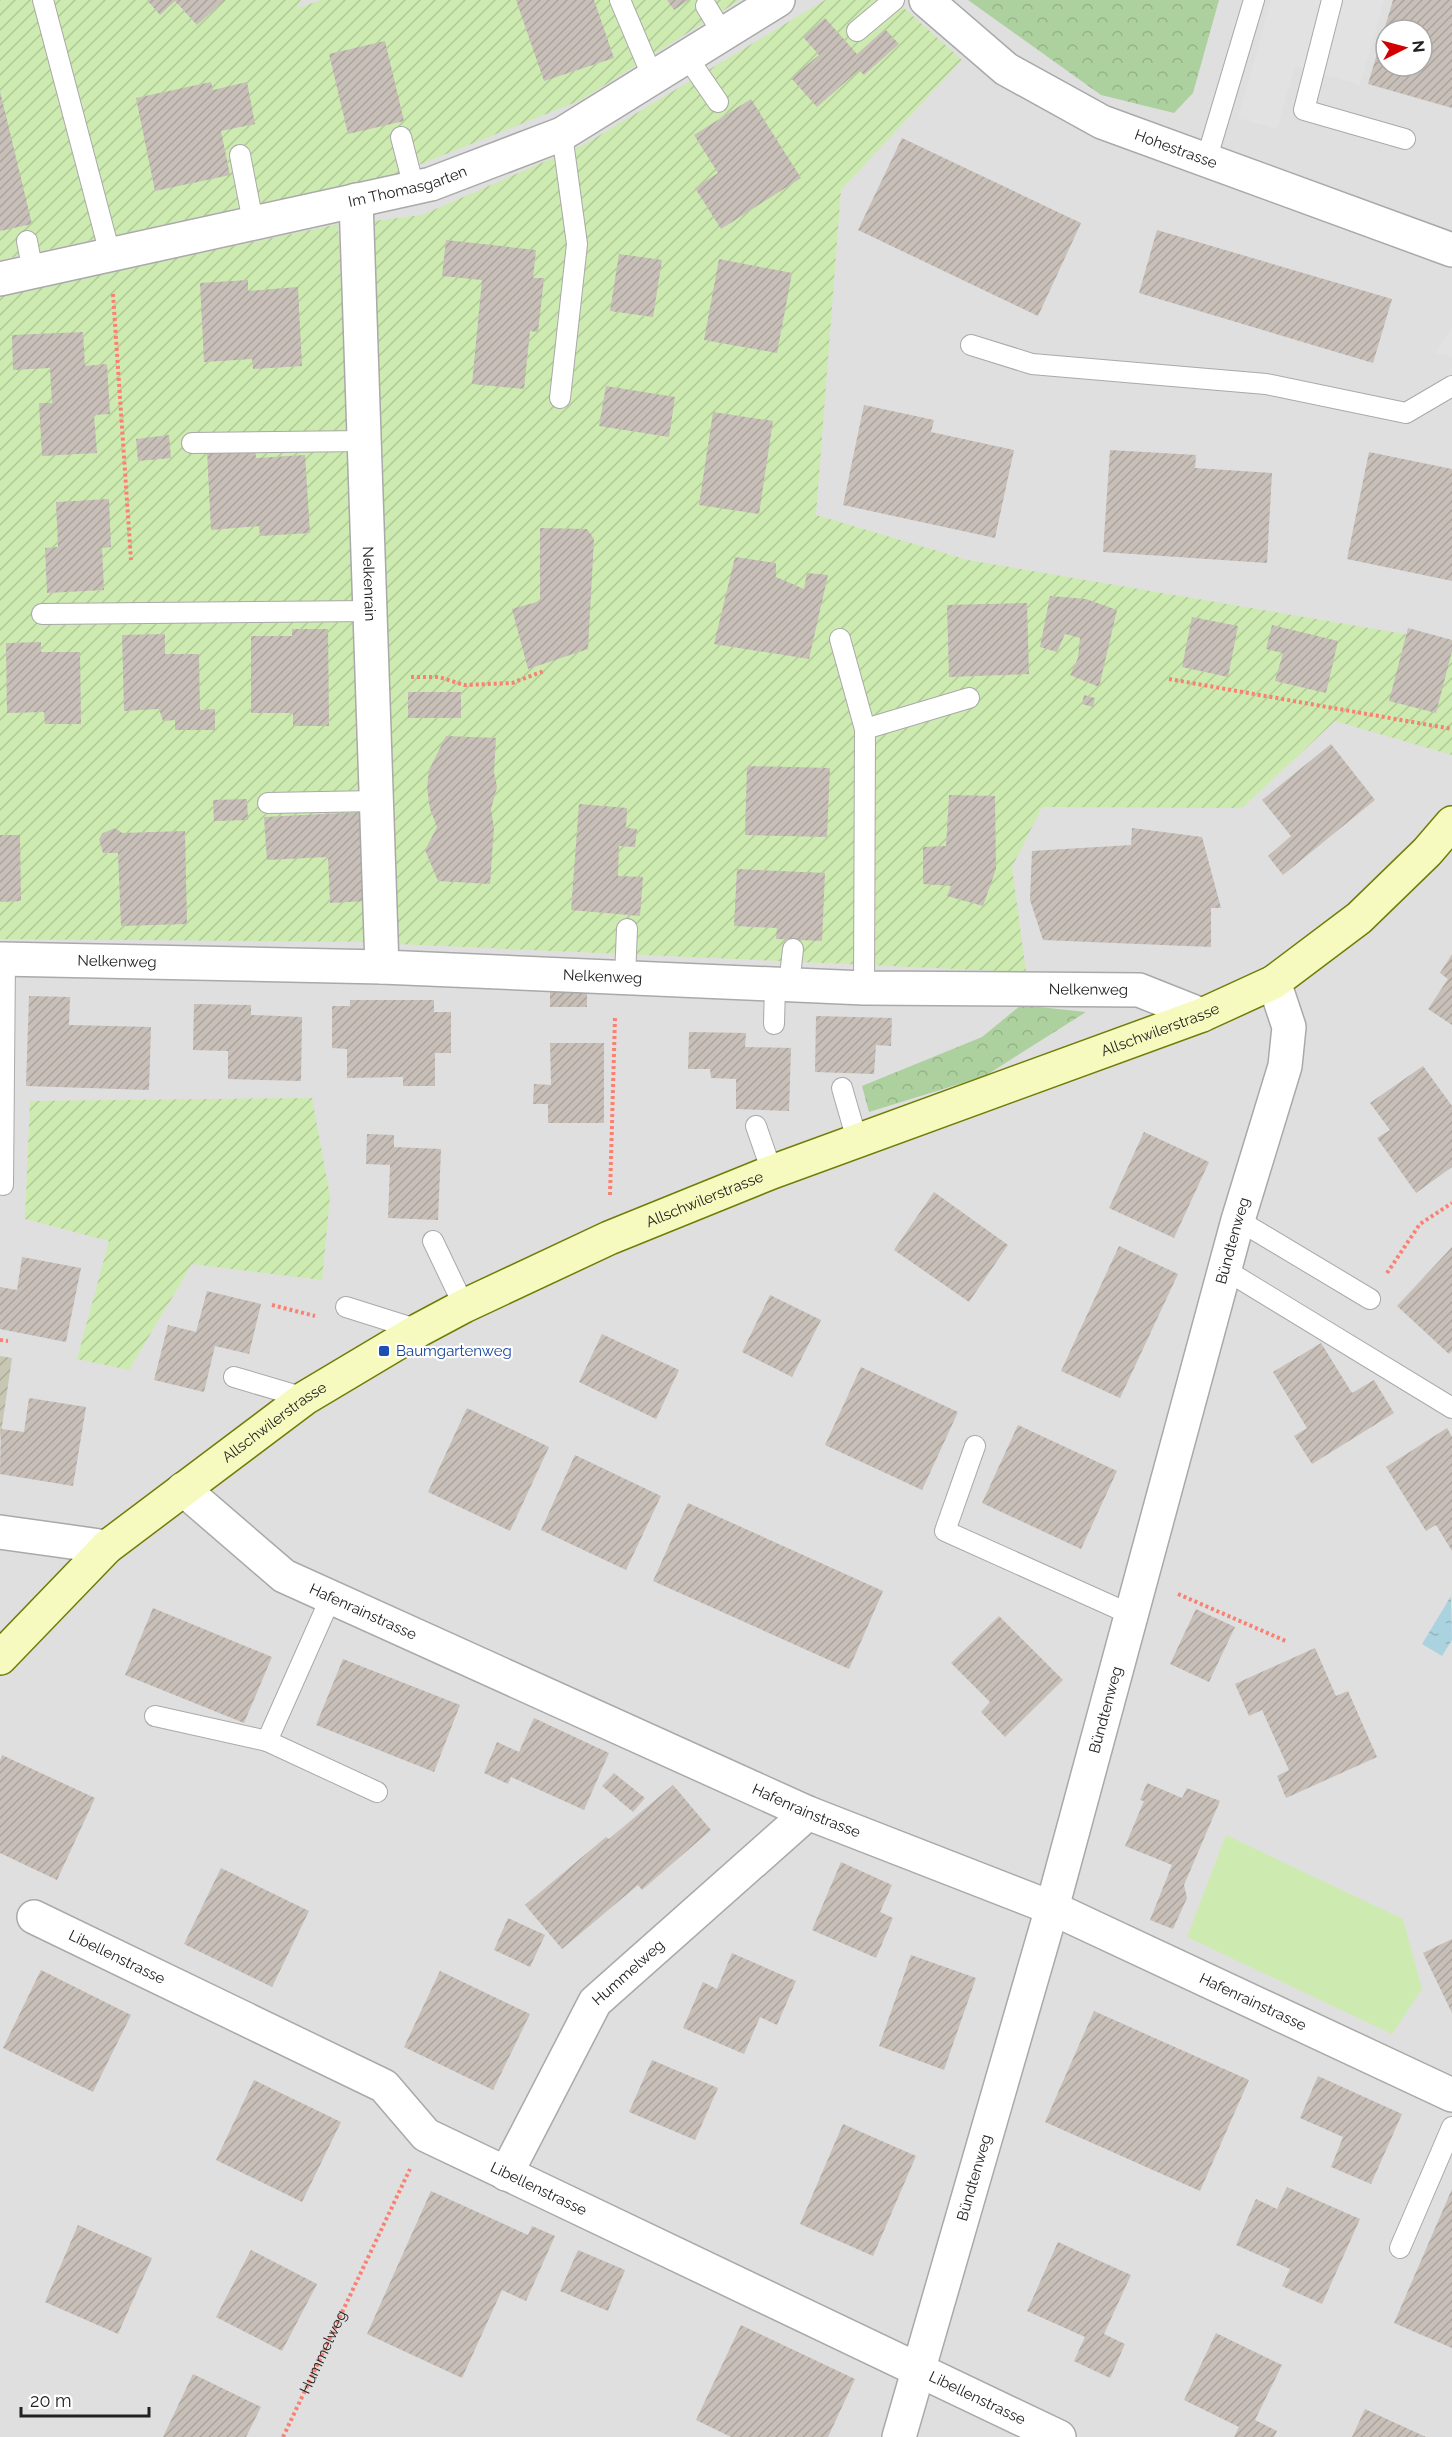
<svg xmlns="http://www.w3.org/2000/svg" width="1452" height="2437" viewBox="0 0 1452 2437" font-family="Raleway,sans-serif">
<defs>
<pattern id="construction-furrows" width="10" height="10" patternUnits="userSpaceOnUse" patternTransform="scale(1.5)"><rect width="10" height="10" fill="#c7c7b4"/><path d="M-1 1l2-2M0 10L10 0M9 11l2-2" fill="none" stroke="#abab9a"/></pattern>
<pattern id="forest-crowns" width="20" height="18" patternUnits="userSpaceOnUse" patternTransform="scale(1.5)"><rect width="20" height="18" fill="#add19e"/><path d="M2 6a3 3 0 1 1 6 0M12 15a3 3 0 1 1 6 0" fill="none" stroke="#95b388"/></pattern>
<pattern id="garden-furrows" width="10" height="10" patternUnits="userSpaceOnUse" patternTransform="scale(1.5)"><rect width="10" height="10" fill="#cdebb0"/><path d="M-1 1l2-2M0 10L10 0M9 11l2-2" fill="none" stroke="#b0c997"/></pattern>
<pattern id="water-ripples" width="26" height="14" patternUnits="userSpaceOnUse" patternTransform="scale(1.5)"><rect width="26" height="14" fill="#aad3df"/><path d="M2 4q2-2 4 0t4 0M15 11q2-2 4 0t4 0" fill="none" stroke="#92b5bf"/></pattern>
<pattern id="building-hatch" width="6" height="6" patternUnits="userSpaceOnUse" patternTransform="scale(1.5)"><rect width="6" height="6" fill="#c7bfb8"/><path d="M-1 1l2-2M0 6l6-6M5 7l2-2" fill="none" stroke="#aba49e"/></pattern>
</defs>
<rect width="100%" height="100%" fill="#f2efe9"/>
<!-- residential -->
<path fill="#e0dfdf" fill-rule="evenodd" d="M0,0h1452v2437h-1452zM1386,30h36v36h-36z"/>
<!-- construction -->
<polygon fill="url(#construction-furrows)" points="0,1356 12,1358 0,1440"/>
<!-- grass -->
<polygon fill="#cdebb0" points="1226,1835 1403,1919 1422,1989 1392,2034 1187,1937"/>
<!-- forest -->
<g fill="url(#forest-crowns)">
<polygon points="968,0 1219,0 1193,93 1174,113 1101,95"/>
<polygon points="1021,1005 1086,1012 985,1076 869,1112 862,1086 982,1037"/>
</g>
<!-- garden -->
<g fill="url(#garden-furrows)">
<polygon points="0,0 301,0 296,9 321,0 740,0 581,100 396,174 0,260"/>
<polygon points="825,0 895,0 962,60 841,190 816,515 968,560 1452,642 1452,755 1335,721 1242,808 1042,807 1012,867 1026,972 396,944 373,221 422,215 585,144"/>
<polygon points="338,224 376,942 0,939 0,295"/>
<polygon points="312,1098 330,1196 322,1280 192,1264 129,1370 77,1359 109,1241 25,1219 30,1101"/>
</g>
<!-- parking -->
<g fill="#e2e2e2">
<polygon points="1271,0 1384,0 1360,85 1295,66 1277,129 1238,118"/>
<polygon points="1452,327 1452,357 1435,353"/>
</g>
<!-- water -->
<polygon fill="url(#water-ripples)" points="1451,1596 1452,1640 1442,1656 1422,1644"/>
<!-- building -->
<g fill="url(#building-hatch)" fill-rule="evenodd">
<polygon points="147,0 225,0 197,25 175,1 160,15"/>
<polygon points="516,0 594,0 614,58 544,81"/>
<polygon points="667,0 689,0 674,10"/>
<path d="M1393,0h59v108l-84,-24zM1386,30h36v36h-36z"/>
<polygon points="825,18 857,54 885,29 899,44 864,75 859,70 817,107 791,78 819,55 803,37"/>
<polygon points="385,41 404,121 348,134 329,54"/>
<polygon points="211,82 213,90 247,82 255,124 221,131 230,175 155,191 136,98"/>
<polygon points="0,91 32,224 0,231"/>
<polygon points="751,99 801,178 721,229 695,188 718,173 694,135"/>
<polygon points="902,138 1081,223 1038,316 858,230"/>
<polygon points="1157,230 1392,299 1373,363 1139,293"/>
<polygon points="446,240 536,250 533,278 544,278 538,332 530,331 524,389 472,384 482,280 442,276"/>
<polygon points="619,254 662,260 653,317 610,311"/>
<polygon points="719,259 792,273 777,353 704,340"/>
<polygon points="248,280 248,291 298,287 302,366 253,369 252,359 204,362 200,283"/>
<polygon points="83,332 85,366 107,364 110,414 94,415 97,453 42,456 39,403 52,403 50,368 13,370 12,335"/>
<polygon points="606,386 675,397 669,437 599,426"/>
<polygon points="864,405 934,420 931,432 1014,450 995,538 843,505"/>
<polygon points="713,412 773,421 759,514 699,505"/>
<polygon points="169,435 171,458 138,461 136,439"/>
<polygon points="255,447 256,458 305,455 310,533 260,536 259,526 211,530 207,451"/>
<polygon points="1110,450 1196,455 1195,468 1272,473 1267,563 1103,552"/>
<polygon points="1369,452 1452,469 1452,581 1347,559"/>
<polygon points="109,499 111,547 102,548 104,590 47,593 45,548 58,547 56,502"/>
<polygon points="540,528 587,529 594,539 588,649 528,669 512,609 540,601"/>
<polygon points="735,557 776,563 776,577 804,589 807,573 828,575 809,659 714,644"/>
<polygon points="1050,596 1086,599 1117,610 1099,687 1070,675 1078,658 1080,638 1065,634 1057,652 1040,647"/>
<polygon points="1027,603 1029,674 949,677 947,605"/>
<polygon points="1192,617 1238,626 1228,677 1182,667"/>
<polygon points="1272,625 1338,641 1326,693 1275,681 1283,653 1266,649"/>
<polygon points="1408,628 1452,640 1452,651 1436,713 1389,701"/>
<polygon points="292,629 328,629 329,726 293,726 293,713 251,713 251,636 292,636"/>
<polygon points="165,634 165,654 199,654 200,710 215,709 215,730 175,730 175,720 163,721 159,709 124,711 122,635"/>
<polygon points="41,642 41,652 80,652 81,724 45,724 44,712 7,713 6,643"/>
<rect x="408" y="692" width="53" height="26"/>
<polygon points="1084,695 1095,698 1093,707 1082,704"/>
<polygon points="446,736 496,738 494,772 497,787 491,809 494,828 490,884 438,881 425,850 437,827 430,809 427,787 429,770"/>
<polygon points="1331,744 1375,800 1283,875 1268,856 1291,836 1262,800"/>
<polygon points="747,766 830,768 827,837 745,835"/>
<polygon points="949,795 995,796 996,869 983,906 947,896 951,886 923,884 923,847 946,846"/>
<polygon points="247,799 248,820 214,821 213,800"/>
<polygon points="579,804 627,808 626,828 637,829 635,847 619,846 618,876 643,877 640,916 571,910"/>
<polygon points="363,812 367,901 330,903 328,857 267,860 264,817"/>
<polygon points="115,828 122,833 185,831 187,924 121,926 118,853 103,853 99,839 103,833"/>
<polygon points="1132,828 1202,837 1221,908 1211,908 1211,947 1043,940 1030,900 1032,851 1131,845"/>
<polygon points="0,835 20,835 21,901 0,902"/>
<polygon points="737,869 825,873 822,941 776,939 777,928 734,926"/>
<polygon points="1452,954 1452,1025 1428,1009 1448,979 1440,973"/>
<rect x="550" y="988" width="37" height="19"/>
<polygon points="29,996 70,997 69,1025 151,1027 149,1090 26,1086"/>
<polygon points="350,1000 434,1000 434,1012 451,1012 451,1053 435,1053 435,1086 403,1086 403,1077 347,1078 347,1049 332,1048 332,1006 350,1006"/>
<polygon points="194,1004 251,1005 251,1015 302,1017 301,1081 228,1079 228,1051 193,1050"/>
<polygon points="816,1016 892,1018 891,1046 876,1045 874,1074 815,1072"/>
<polygon points="689,1032 746,1033 745,1047 791,1048 789,1111 736,1109 736,1079 711,1078 710,1069 688,1069"/>
<polygon points="550,1043 604,1043 604,1123 548,1123 548,1104 533,1104 534,1084 551,1085"/>
<polygon points="1423,1066 1452,1106 1452,1167 1416,1193 1377,1138 1390,1130 1370,1103"/>
<polygon points="1144,1132 1209,1162 1174,1238 1109,1208"/>
<polygon points="367,1134 394,1135 394,1147 441,1149 438,1220 388,1218 390,1165 366,1164"/>
<polygon points="934,1192 1008,1245 969,1302 894,1250"/>
<polygon points="1119,1246 1178,1274 1120,1398 1061,1371"/>
<polygon points="1452,1247 1452,1351 1449,1354 1397,1306"/>
<polygon points="22,1257 81,1268 66,1342 0,1329 0,1287 17,1290"/>
<polygon points="207,1291 261,1304 249,1354 215,1346 204,1392 154,1380 168,1325 196,1332"/>
<polygon points="770,1295 821,1320 792,1377 742,1352"/>
<polygon points="602,1334 679,1370 656,1419 579,1382"/>
<polygon points="1321,1343 1352,1393 1374,1380 1394,1413 1312,1464 1294,1436 1307,1428 1273,1372"/>
<polygon points="861,1367 958,1412 922,1490 825,1445"/>
<polygon points="29,1398 86,1407 73,1486 0,1474 1,1429 24,1432"/>
<polygon points="467,1408 549,1447 510,1531 428,1492"/>
<polygon points="1018,1425 1117,1471 1081,1549 982,1503"/>
<polygon points="1447,1428 1452,1437 1452,1551 1436,1525 1426,1531 1386,1467"/>
<polygon points="575,1455 661,1496 626,1570 541,1530"/>
<polygon points="688,1503 883,1591 849,1669 653,1581"/>
<polygon points="153,1608 272,1657 244,1723 125,1675"/>
<polygon points="1196,1609 1235,1627 1209,1682 1170,1664"/>
<polygon points="999,1616 1063,1680 1005,1737 981,1712 990,1702 951,1663"/>
<polygon points="1315,1648 1336,1696 1348,1691 1377,1757 1286,1798 1277,1776 1289,1770 1262,1710 1249,1716 1235,1684"/>
<polygon points="343,1659 460,1705 434,1772 316,1725"/>
<polygon points="534,1718 609,1753 584,1810 511,1777 508,1784 484,1773 497,1742 519,1752"/>
<polygon points="2,1755 95,1798 57,1880 0,1853 0,1761"/>
<polygon points="614,1773 645,1798 633,1812 602,1786"/>
<polygon points="1147,1783 1182,1798 1187,1788 1220,1801 1184,1885 1187,1898 1173,1929 1150,1920 1172,1865 1125,1846 1144,1801 1140,1800"/>
<polygon points="673,1785 711,1830 642,1890 638,1885 562,1949 525,1905 606,1837 609,1839"/>
<polygon points="841,1862 892,1885 880,1912 893,1918 876,1958 812,1930"/>
<polygon points="221,1868 309,1911 272,1987 184,1944"/>
<polygon points="508,1918 545,1935 530,1967 494,1950"/>
<polygon points="1452,1939 1452,2013 1423,1953"/>
<polygon points="732,1953 796,1981 777,2025 760,2017 744,2054 683,2028 703,1982 717,1989"/>
<polygon points="911,1955 976,1978 944,2070 879,2046"/>
<polygon points="41,1970 131,2015 93,2092 3,2048"/>
<polygon points="440,1971 530,2014 493,2090 404,2047"/>
<polygon points="1094,2011 1249,2080 1200,2191 1045,2122"/>
<polygon points="652,2060 718,2088 695,2140 629,2112"/>
<polygon points="1318,2076 1402,2114 1371,2184 1331,2167 1343,2137 1300,2118"/>
<polygon points="254,2080 341,2122 302,2202 216,2160"/>
<polygon points="843,2124 916,2156 873,2256 800,2224"/>
<polygon points="1287,2187 1360,2219 1322,2304 1282,2286 1290,2269 1236,2245 1256,2199 1277,2209"/>
<polygon points="1452,2189 1452,2348 1394,2323"/>
<polygon points="431,2191 528,2235 532,2226 555,2236 526,2301 502,2290 462,2378 367,2334"/>
<polygon points="78,2225 152,2258 118,2334 45,2302"/>
<polygon points="1058,2242 1131,2275 1104,2334 1125,2344 1110,2378 1074,2361 1085,2337 1027,2311"/>
<polygon points="251,2250 317,2284 282,2351 216,2317"/>
<polygon points="578,2250 625,2270 608,2311 560,2291"/>
<polygon points="741,2325 855,2379 828,2437 731,2437 696,2420"/>
<polygon points="1216,2333 1282,2365 1255,2420 1277,2431 1274,2437 1234,2437 1239,2427 1184,2400"/>
<polygon points="193,2374 261,2407 246,2437 163,2437"/>
<polygon points="1365,2409 1426,2437 1352,2437"/>
</g>
<g fill="none" stroke-linecap="round" stroke-linejoin="round">
<!-- lane casing -->
<g stroke="#a9a9a9" stroke-width="22">
<g id="lane">
<polyline points="43,0 110,254"/>
<polyline points="620,0 653,78"/>
<polyline points="1332,0 1304,110 1405,139"/>
<polyline points="706,6 723,34"/>
<polyline points="857,31 894,0"/>
<polyline points="687,57 718,102"/>
<polyline points="401,137 414,188"/>
<polyline points="240,155 253,222"/>
<polyline points="1206,161 1254,0"/>
<polyline points="27,241 33,272"/>
<polyline points="971,345 1032,364 1266,384 1406,413 1452,386"/>
<polyline points="560,398 577,244 562,134"/>
<polyline points="192,443 364,441"/>
<polyline points="42,614 371,611"/>
<polyline points="840,639 865,729"/>
<polyline points="268,803 376,801"/>
<polyline points="625,977 627,929"/>
<polyline points="789,985 793,949"/>
<polyline points="864,988 865,729 969,698"/>
<polyline points="774,1024 775,984"/>
<polyline points="842,1088 857,1140"/>
<polyline points="756,1126 772,1172"/>
<polyline points="3,1185 5,959"/>
<polyline points="1238,1220 1370,1299"/>
<polyline points="433,1241 464,1306"/>
<polyline points="1224,1269 1452,1408"/>
<polyline points="346,1307 419,1330"/>
<polyline points="234,1377 305,1398"/>
<polyline points="975,1446 945,1531 1132,1615"/>
<polyline points="331,1597 267,1741 377,1792"/>
<polyline points="155,1716 267,1741"/>
<polyline points="1400,2248 1452,2127"/>
</g>
</g>
<!-- street casing -->
<g stroke="#a9a9a9" stroke-width="36">
<g id="street">
<path id="s2" d="M926,0l80,69 96,53 350,128"/>
<path id="s3" d="M356,200l26,767"/>
<path id="s4" d="M0,279l431,-95 131,-50 216,-134"/>
<path id="s5" d="M0,959l382,8 482,21 275,2 63,25"/>
<path id="s6" d="M183,1489l101,87 524,237 244,95 400,187"/>
<polyline points="0,1532 107,1547"/>
<path id="s7" d="M34,1917l350,169 42,49 633,302"/>
<path id="s8" d="M506,2174l89,-172 213,-189"/>
<path id="s9" d="M899,2437l153,-529 186,-688 47,-154 4,-39 -15,-45"/>
</g>
</g>
<!-- secondary casing -->
<g stroke="#707d05" stroke-width="36">
<g id="secondary">
<path id="s10" d="M0,1658l107,-111 198,-149 114,-68 45,-24 145,-68 163,-66 430,-157 72,-33 85,-64 68,-66 25,-29"/>
</g>
</g>
<!-- path -->
<g stroke="#fa8072" stroke-width="4" stroke-dasharray="3 3" stroke-linecap="butt">
<polyline points="113,294 131,560"/>
<polyline points="411,677 439,677 464,685 512,683 544,671"/>
<polyline points="1169,679 1452,729"/>
<polyline points="610,1195 615,1017"/>
<polyline points="1387,1273 1420,1224 1452,1203"/>
<polyline points="272,1305 315,1316"/>
<polyline points="0,1340 8,1341"/>
<polyline points="1178,1594 1288,1642"/>
<path id="s1" d="M283,2437l127,-268"/>
</g>
<!-- lane -->
<use href="#lane" stroke="#fff" stroke-width="20"/>
<!-- street -->
<use href="#street" stroke="#fff" stroke-width="33"/>
<!-- secondary -->
<use href="#secondary" stroke="#f7fabf" stroke-width="33"/>
</g>
<!-- markers -->
<rect fill="#1a4fb4" stroke="#fff" stroke-width="2" x="378" y="1345" width="12" height="12" rx="3"/>
<g text-anchor="middle" dominant-baseline="central" stroke-width="4.5" stroke-linejoin="round" paint-order="stroke">
<!-- street labels -->
<g font-size="15" fill="#222" stroke="#fff">
<text stroke="none"><textPath href="#s2" startOffset="294">Hohestrasse</textPath></text>
<text stroke="none"><textPath href="#s4" startOffset="418">Im Thomasgarten</textPath></text>
<text stroke="none"><textPath href="#s3" startOffset="384">Nelkenrain</textPath></text>
<text stroke="none"><textPath href="#s5" startOffset="117">Nelkenweg</textPath></text>
<text stroke="none"><textPath href="#s5" startOffset="603">Nelkenweg</textPath></text>
<text stroke="none"><textPath href="#s5" startOffset="1089">Nelkenweg</textPath></text>
<text stroke="none"><textPath href="#s10" startOffset="1335">Allschwilerstrasse</textPath></text>
<text stroke="none"><textPath href="#s10" startOffset="849">Allschwilerstrasse</textPath></text>
<text stroke="none"><textPath href="#s9" startOffset="1242">Bündtenweg</textPath></text>
<text stroke="none"><textPath href="#s10" startOffset="363">Allschwilerstrasse</textPath></text>
<text stroke="none"><textPath href="#s6" startOffset="220">Hafenrainstrasse</textPath></text>
<text stroke="none"><textPath href="#s9" startOffset="756">Bündtenweg</textPath></text>
<text stroke="none"><textPath href="#s6" startOffset="706">Hafenrainstrasse</textPath></text>
<text stroke="none"><textPath href="#s7" startOffset="92">Libellenstrasse</textPath></text>
<text stroke="none"><textPath href="#s8" startOffset="238">Hummelweg</textPath></text>
<text stroke="none"><textPath href="#s6" startOffset="1192">Hafenrainstrasse</textPath></text>
<text stroke="none"><textPath href="#s9" startOffset="270">Bündtenweg</textPath></text>
<text stroke="none"><textPath href="#s7" startOffset="578">Libellenstrasse</textPath></text>
<text stroke="none"><textPath href="#s1" startOffset="94">Hummelweg</textPath></text>
<text stroke="none"><textPath href="#s7" startOffset="1064">Libellenstrasse</textPath></text>
</g>
<!-- transit labels -->
<g font-size="15" fill="#164399" stroke="#fff" text-anchor="start">
<text x="396" y="1351">Baumgartenweg</text>
</g>
</g>
<!-- north arrow -->
<g transform="translate(1404 48) rotate(84)"><circle r="28" fill="#ffffff" stroke="#a7a7a7" stroke-width="1.5"/>
<path d="M0-4.5L10 22L0 15L-10 22Z" fill="#d40000"/>
<text y="-9" font-size="16" font-weight="bold" text-anchor="middle" fill="#222222">N</text>
</g>
<!-- scale -->
<path d="M21 2407v9h128v-9" fill="none" stroke="#222222" stroke-width="3"/>
<text x="30" y="2407" font-size="18" fill="#222222" stroke="#ffffff" stroke-width="4.5" paint-order="stroke">20 m</text>
</svg>
